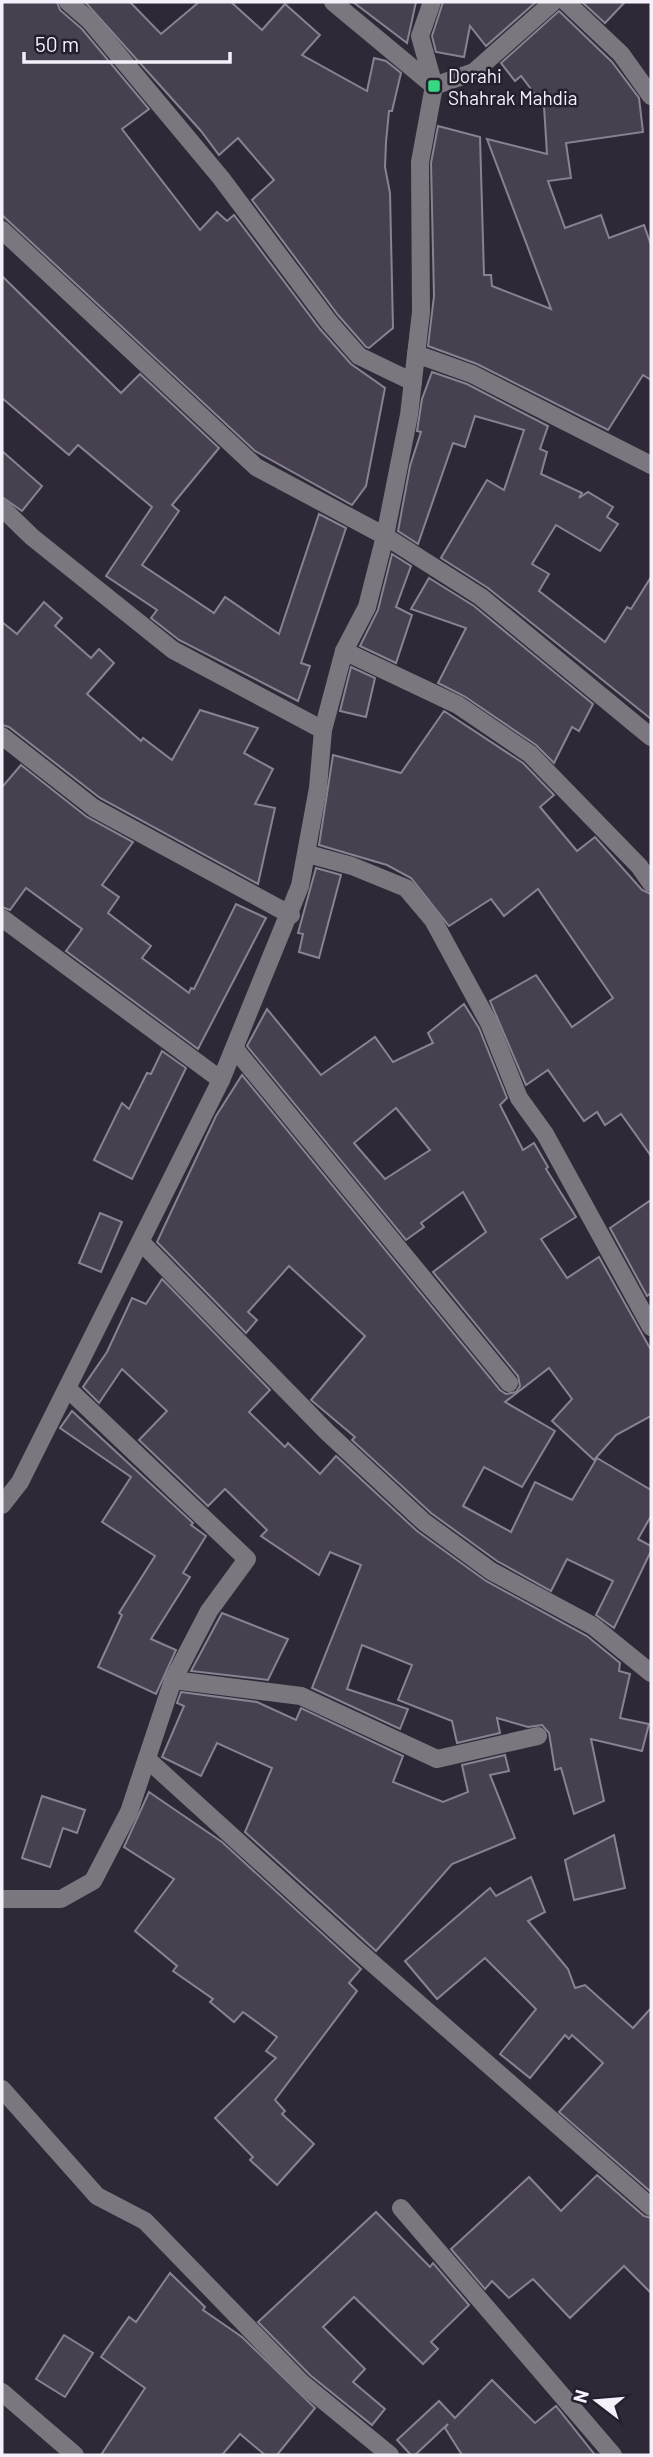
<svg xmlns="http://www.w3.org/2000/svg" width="653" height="2457" viewBox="0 0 653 2457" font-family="Barlow,sans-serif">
<rect width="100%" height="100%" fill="#2f2937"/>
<!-- building -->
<g fill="#47414f" stroke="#898293" stroke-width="2" fill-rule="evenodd">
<polygon points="2,2 57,2 60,10 82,29 149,109 122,129 200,230 217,212 227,221 234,215 320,329 351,364 385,388 366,486 352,505 255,451 2,215"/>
<polygon points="85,2 130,2 161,34 199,2 231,2 262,30 285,4 320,35 302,55 367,91 374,58 386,61 401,73 392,111 389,111 386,142 385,167 390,193 393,328 369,348 366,347 338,315 252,200 274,180 238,138 219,155 201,131"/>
<polygon points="353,2 416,2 407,43"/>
<polygon points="443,2 536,2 486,46 470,26 464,57 436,52 432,36"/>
<polygon points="582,2 625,2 605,23"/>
<polygon points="559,11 612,62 639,98 643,132 566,143 571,178 548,181 565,228 601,215 609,238 644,225 651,245 651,380 643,375 608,430 477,364 428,346 434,296 431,163 438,126 480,137 484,275 491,275 492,286 551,309 487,139 547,154 544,106 521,76 515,81 501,63"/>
<polygon points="2,276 121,393 140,374 219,448 172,505 179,511 142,565 214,613 225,597 279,634 319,514 346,528 301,663 310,666 298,701 179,640 151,618 157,610 106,576 152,507 78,445 69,455 2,398"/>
<polygon points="432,372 467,384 548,426 540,449 547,452 541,474 582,493 579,498 588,492 613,507 607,517 618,524 600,551 556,525 532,564 549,574 539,591 605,642 627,607 631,609 651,577 651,719 488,588 441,558 487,480 504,490 524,430 475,416 465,447 453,443 418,544 398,531 410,466 421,432 417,431 422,399"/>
<polygon points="2,451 42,486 22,511 2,497"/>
<polygon points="392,554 411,566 396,607 412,615 396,663 360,646 378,610"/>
<polygon points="429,578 474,606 593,704 579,731 572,727 554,763 536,745 464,696 438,683 466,628 411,609"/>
<polygon points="44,602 62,618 55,626 91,658 99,649 114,663 87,694 141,741 143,738 172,760 200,710 258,728 244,753 273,769 255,804 275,808 258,884 100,798 9,727 2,725 2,622 17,634"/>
<polygon points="351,667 375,678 366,717 340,711"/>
<polygon points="444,711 523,763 554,795 540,807 577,851 595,837 642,890 651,894 651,1156 621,1114 605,1125 597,1112 584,1121 548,1070 526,1085 490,1001 536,975 572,1027 613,998 538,889 504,916 491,899 449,926 411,878 387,865 319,845 333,755 401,773"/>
<polygon points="21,765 87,817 133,842 102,885 119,897 108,913 151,946 142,958 189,993 191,988 194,989 236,904 266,918 198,1049 66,951 82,929 26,888 10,910 2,907 2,787"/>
<polygon points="316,868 341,875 319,958 299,952 303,934 298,933"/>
<path d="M464,1004l15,24 28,70 -7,7 23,45 11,-7 14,24 -2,2 30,48 -35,22 26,39 32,-21 52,93v66l-35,19 -22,25 -42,-39 20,-22 -23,-31 -44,34 50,29 -33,56 -38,-20 -21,39 48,26 24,-50 37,18 25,-42 54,32v26l-13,23 13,7v5l-37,77 -18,-13 17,-34 -46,-22 -16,32 -54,-30 -66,-48 -79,-73 3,-3 -44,-37 54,-64 -76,-70 -41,46 9,8 -11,13 -89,-91 59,-126 26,-41 258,315 6,4 10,-2 4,-6 -2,-10 -85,-104 53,-40 -23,-40 -42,31 3,4 -18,13 -159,-194 20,-37 54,66 54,-38 18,25 40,-19 -5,-10zM396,1108l34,42 -45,29 -31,-36z"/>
<polygon points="162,1051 186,1068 132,1179 94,1160 122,1103 129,1109 147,1073 151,1074"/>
<polygon points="651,1200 651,1293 647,1296 610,1228"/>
<polygon points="100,1213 122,1222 101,1272 79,1263"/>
<polygon points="162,1279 270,1390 249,1412 285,1447 288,1443 320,1474 336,1456 417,1531 486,1581 587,1636 620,1663 619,1671 630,1674 620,1718 649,1724 642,1751 591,1739 604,1801 574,1814 561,1768 555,1770 549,1733 542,1725 528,1727 497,1718 500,1733 457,1743 452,1721 398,1700 412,1665 362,1645 347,1689 408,1709 400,1729 312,1688 361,1565 330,1552 319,1575 261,1536 267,1530 225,1489 208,1506 139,1440 167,1411 122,1369 99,1403 83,1387 107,1352 132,1298 146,1304"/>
<polygon points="72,1411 193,1523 191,1525 206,1536 183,1573 190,1577 151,1639 176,1650 156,1694 98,1667 122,1615 119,1613 155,1556 102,1522 131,1477 60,1428"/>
<polygon points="222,1613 288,1639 268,1680 191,1671"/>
<polygon points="181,1692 257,1702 296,1720 301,1708 403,1756 393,1782 443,1802 468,1792 462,1765 505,1755 509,1771 490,1775 515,1838 452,1864 376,1951 245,1832 272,1768 217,1743 201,1776 162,1757 184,1706 177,1703"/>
<polygon points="149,1792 222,1842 361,1969 349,1983 357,1991 275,2100 285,2111 282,2114 314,2144 277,2185 250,2160 253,2157 215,2118 276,2058 266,2051 277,2037 243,2012 234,2022 210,2002 213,1999 173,1971 177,1966 135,1931 174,1879 124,1847"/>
<polygon points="42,1796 85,1810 77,1833 63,1828 50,1867 22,1858"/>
<polygon points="614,1835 625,1888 574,1900 565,1860"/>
<polygon points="531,1877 545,1912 528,1921 568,1969 575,1988 585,1985 633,2028 651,2008 651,2192 559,2112 603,2063 572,2035 569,2039 565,2035 530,2078 500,2054 536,2009 485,1958 437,1999 405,1961 490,1888 496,1896"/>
<polygon points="597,2175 644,2216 651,2218 651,2293 624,2266 570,2318 533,2279 509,2298 492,2281 485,2289 451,2249 529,2177 561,2211"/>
<polygon points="376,2212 430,2267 433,2263 469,2305 431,2342 438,2349 423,2364 354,2297 323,2327 365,2369 353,2382 385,2409 372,2425 310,2375 258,2322"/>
<polygon points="170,2273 205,2307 203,2310 242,2337 315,2408 277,2455 265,2455 240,2434 222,2455 101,2455 145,2388 101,2357 129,2317 136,2322"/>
<polygon points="64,2335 93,2353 65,2397 36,2379"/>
<polygon points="492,2380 535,2423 556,2406 595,2455 462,2455 445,2428 448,2424 415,2455 411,2455 397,2440 439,2401 455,2418"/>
</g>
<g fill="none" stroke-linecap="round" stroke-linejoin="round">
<!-- minor -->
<g stroke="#7a777f" stroke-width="18">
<polyline points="68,2 90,21 221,178 329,322 359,356 413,382"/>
<polyline points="333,2 434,86 474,72 553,2"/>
<polyline points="566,2 621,54 651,96"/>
<polyline points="2,230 256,467 385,536 481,597 651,737"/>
<polyline points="416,354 472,374 651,465"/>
<polyline points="2,508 32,537 173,650 323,730"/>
<polyline points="344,651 458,705 530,754 639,866 651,883"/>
<polyline points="2,736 94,808 291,915"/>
<polyline points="308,854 352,866 406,888 433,920 489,1023 519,1098 545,1134 651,1327"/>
<polyline points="2,918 221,1080"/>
<polyline points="235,1049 509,1383"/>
<polyline points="142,1243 327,1432 424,1522 491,1571 593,1626 651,1673"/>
<polyline points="2,1505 20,1482 221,1080 300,886 318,788 323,730 344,651 367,607 385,536 409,415 421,312 420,162 434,86 420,36 432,2"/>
<polyline points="173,1680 301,1696 437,1759 538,1736"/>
<polyline points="147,1759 354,1947 651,2207"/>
<polyline points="2,1899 61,1899 93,1881 129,1812 173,1680 209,1611 247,1559 68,1389"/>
<polyline points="2,2089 97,2196 145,2221 302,2383 390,2455"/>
<polyline points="401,2208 613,2455"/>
<polyline points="2,2392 75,2455"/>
</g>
</g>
<!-- markers -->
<rect fill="#36d880" stroke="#25202d" stroke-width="2.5" x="427" y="79" width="14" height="14" rx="3.5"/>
<g text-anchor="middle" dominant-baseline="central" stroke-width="5" stroke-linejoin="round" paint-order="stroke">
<!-- poi labels -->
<g font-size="19" fill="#f5f1fa" stroke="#25202d" text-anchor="start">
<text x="448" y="75">Dorahi<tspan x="448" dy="22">Shahrak Mahdia</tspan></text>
</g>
</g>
<!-- border -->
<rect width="653" height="2457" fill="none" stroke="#f5f1fa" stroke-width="7"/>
<!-- north arrow -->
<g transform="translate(597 2401) rotate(286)" stroke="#25202d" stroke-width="5" paint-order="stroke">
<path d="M0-5L12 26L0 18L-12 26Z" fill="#f5f1fa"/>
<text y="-10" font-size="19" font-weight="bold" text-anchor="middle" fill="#f5f1fa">N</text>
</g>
<!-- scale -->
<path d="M24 52v10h206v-10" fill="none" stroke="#f5f1fa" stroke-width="3.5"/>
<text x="35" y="52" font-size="21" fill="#f5f1fa" stroke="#25202d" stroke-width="5" paint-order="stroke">50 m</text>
</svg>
